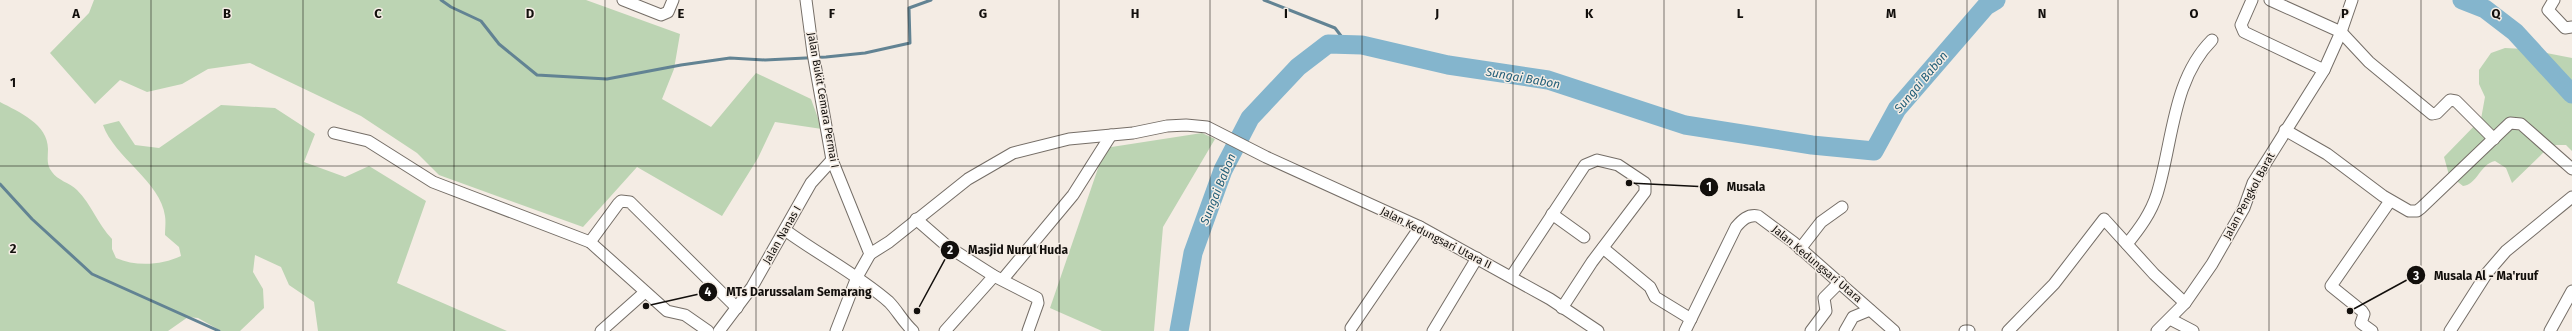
<svg xmlns="http://www.w3.org/2000/svg" width="2572" height="331" viewBox="0 0 2572 331" font-family="'Fira Sans',sans-serif">
<rect width="100%" height="100%" fill="#f4ece4"/>
<!-- green -->
<g fill="#bcd4b3">
<polygon points="94,0 586,0 680,34 674,69 662,99 711,127 756,73 811,99 822,129 775,122 758,158 722,216 637,167 583,227 439,175 417,153 361,116 250,63 208,69 182,84 147,92 120,80 95,104 50,53 89,13"/>
<path d="M2505,48l20,1 47,9v93l-6,-6h-10l-10,5 -34,33 -6,-15 -11,-7c-15,3 -18,24 -32,25l-14,-11 -5,-18 37,-38 4,-22 -6,-13v-14l12,-17z"/>
<path d="M0,102c19,10 48,22 48,47 0,8 -2,16 4,23 5,8 18,11 25,18 15,15 20,33 35,49v10l4,9c20,9 46,7 65,-2l-2,-9 -14,-12c0,-6 1,-13 0,-19 -4,-34 -51,-59 -62,-91l16,-4 16,24 24,3 62,-43 54,3 40,26 -11,28 41,15 24,-11 57,35 -29,82 110,48h-189l-4,-29 -25,-17 -8,-18 -26,-12 -2,17 10,17 1,19 -24,23h-19l-23,-13 -10,-1 -20,14h-168z"/>
<polygon points="1202,133 1215,139 1163,227 1154,331 1102,331 1050,308 1105,148"/>
</g>
<g fill="none" stroke-linecap="round" stroke-linejoin="round">
<!-- stream -->
<g stroke="#628393" stroke-width="3">
<polyline points="441,0 451,7 481,21 499,44 537,75 607,79 681,65 730,58 765,60 826,57 865,53 910,43 909,8 931,0"/>
<polyline points="1264,0 1335,28 1348,45"/>
<polyline points="0,184 32,219 92,274 219,331"/>
</g>
<!-- river -->
<g stroke="#84b5cd" stroke-width="19">
<polyline points="2462,0 2485,9 2515,32 2572,94"/>
<polyline points="1179,331 1193,253 1223,170 1250,118 1298,67 1328,44 1362,45 1448,65 1548,80 1685,125 1812,145 1874,151 1897,109 1986,6 1996,0"/>
</g>
<!-- minor casing -->
<g stroke="#756e67" stroke-width="13">
<g id="minor">
<polyline points="623,0 661,15 668,12 673,0"/>
<polyline points="806,0 813,53 832,160 870,254 857,277 836,331"/>
<polyline points="2252,0 2241,25 2244,32 2324,70"/>
<polyline points="2270,0 2341,32 2369,62 2432,114 2437,113 2450,100 2456,101 2494,139"/>
<polyline points="2554,0 2548,10 2565,28 2572,27"/>
<polyline points="2285,130 2327,154 2383,196 2409,211 2417,211 2421,208 2510,123 2521,124 2572,169"/>
<polyline points="334,133 368,141 433,182 590,242 667,311 685,315 708,331"/>
<polyline points="1552,214 1584,237"/>
<polyline points="916,219 947,246 994,276 1037,298 1038,303 1028,331"/>
<path d="M785,230c34,25 72,44 104,72 8,8 14,20 24,29"/>
<polyline points="590,242 618,204 621,201 630,202 737,308"/>
<path d="M2127,244c13,-16 24,-31 30,-50 16,-52 15,-114 55,-154"/>
<polyline points="1603,248 1650,287 1655,297 1691,319"/>
<polyline points="1800,249 1821,222 1842,207"/>
<polyline points="870,254 889,242 968,179 1013,153 1069,139 1133,133 1167,126 1186,125 1207,127 1266,157 1420,227 1550,299 1598,331"/>
<polyline points="1511,277 1585,165 1597,160 1618,165 1645,183 1645,192 1592,262 1562,308"/>
<polyline points="1003,279 1073,195 1111,135"/>
<polyline points="2170,319 2193,331"/>
<polyline points="1351,328 1420,227"/>
<polyline points="601,331 645,292"/>
<polyline points="719,331 752,287 811,183 832,160"/>
<polyline points="945,331 994,276"/>
<polyline points="1433,331 1477,258"/>
<path d="M1685,331l51,-104c6,-7 12,-13 22,-11l35,26 101,89"/>
<polyline points="1811,331 1826,311 1824,298 1840,282"/>
<polyline points="1845,331 1853,317 1870,310"/>
<polyline points="1965,331 1969,331"/>
<polyline points="2008,331 2054,284 2104,219 2154,274 2185,303"/>
<polyline points="2157,331 2185,303 2212,264 2244,208 2253,183 2324,70 2341,32 2352,0"/>
<polyline points="2372,331 2361,323 2364,314 2362,311 2331,286 2390,201"/>
<polyline points="2450,331 2487,273 2506,251 2572,197"/>
<polyline points="2550,331 2572,291"/>
</g>
</g>
<!-- minor -->
<use href="#minor" stroke="#fff" stroke-width="11"/>
</g>
<!-- grid -->
<path fill="none" stroke="#120f0c" stroke-width="1" stroke-opacity="0.55" d="M151,0v331M303,0v331M454,0v331M605,0v331M756,0v331M908,0v331M1059,0v331M1210,0v331M1362,0v331M1513,0v331M1664,0v331M1816,0v331M1967,0v331M2118,0v331M2269,0v331M2421,0v331M0,166h2572"/>
<g text-anchor="middle" dominant-baseline="central" stroke-width="3" stroke-linejoin="round" paint-order="stroke">
<!-- street labels -->
<g font-size="11" fill="#120f0c" stroke="#f4ece4">
<text transform="translate(823 100) rotate(80)">Jalan Bukit Cemara Permai I</text>
<text transform="translate(2249 196) rotate(-62)">Jalan Pengkol Barat</text>
<text transform="translate(782 235) rotate(-60)">Jalan Nanas I</text>
<text transform="translate(1436 238) rotate(27)">Jalan Kedungsari Utara II</text>
<text transform="translate(1817 264) rotate(40)">Jalan Kedungsari Utara</text>
</g>
<!-- water labels -->
<g font-size="12" font-style="italic" fill="#215e78" stroke="#f4ece4">
<text transform="translate(1523 78) rotate(10)">Sungai Babon</text>
<text transform="translate(1921 82) rotate(-50)">Sungai Babon</text>
<text transform="translate(1218 189) rotate(-68)">Sungai Babon</text>
</g>
</g>
<g font-size="13" text-anchor="middle" font-weight="bold" fill="#120f0c" stroke="#f4ece4" stroke-width="3" stroke-linejoin="round" paint-order="stroke">
<text x="76" y="18">A</text>
<text x="227" y="18">B</text>
<text x="378" y="18">C</text>
<text x="530" y="18">D</text>
<text x="681" y="18">E</text>
<text x="832" y="18">F</text>
<text x="983" y="18">G</text>
<text x="1135" y="18">H</text>
<text x="1286" y="18">I</text>
<text x="1437" y="18">J</text>
<text x="1589" y="18">K</text>
<text x="1740" y="18">L</text>
<text x="1891" y="18">M</text>
<text x="2042" y="18">N</text>
<text x="2194" y="18">O</text>
<text x="2345" y="18">P</text>
<text x="2496" y="18">Q</text>
<text x="13" y="87">1</text>
<text x="13" y="253">2</text>
</g>
<!-- callouts -->
<path fill="none" stroke="#120f0c" stroke-width="1.5" d="M1629 183L1709 187M917 311L950 250M2350 311L2416 275M646 306L708 292"/>
<g fill="#120f0c" stroke="#f4ece4" stroke-width="1.5">
<circle cx="1629" cy="183" r="4"/>
<circle cx="917" cy="311" r="4"/>
<circle cx="2350" cy="311" r="4"/>
<circle cx="646" cy="306" r="4"/>
<circle cx="1709" cy="187" r="10"/>
<circle cx="950" cy="250" r="10"/>
<circle cx="2416" cy="275" r="10"/>
<circle cx="708" cy="292" r="10"/>
</g>
<g font-size="12" text-anchor="middle" font-weight="bold" fill="#fff">
<text x="1709" y="191">1</text>
<text x="950" y="254">2</text>
<text x="2416" y="280">3</text>
<text x="708" y="296">4</text>
</g>
<g font-size="12" text-anchor="middle" font-weight="bold" fill="#120f0c" stroke="#f4ece4" stroke-width="3" stroke-linejoin="round" paint-order="stroke">
<text x="1746" y="191">Musala</text>
<text x="1018" y="254">Masjid Nurul Huda</text>
<text x="2486" y="280">Musala Al - Ma'ruuf</text>
<text x="799" y="296">MTs Darussalam Semarang</text>
</g>
</svg>
